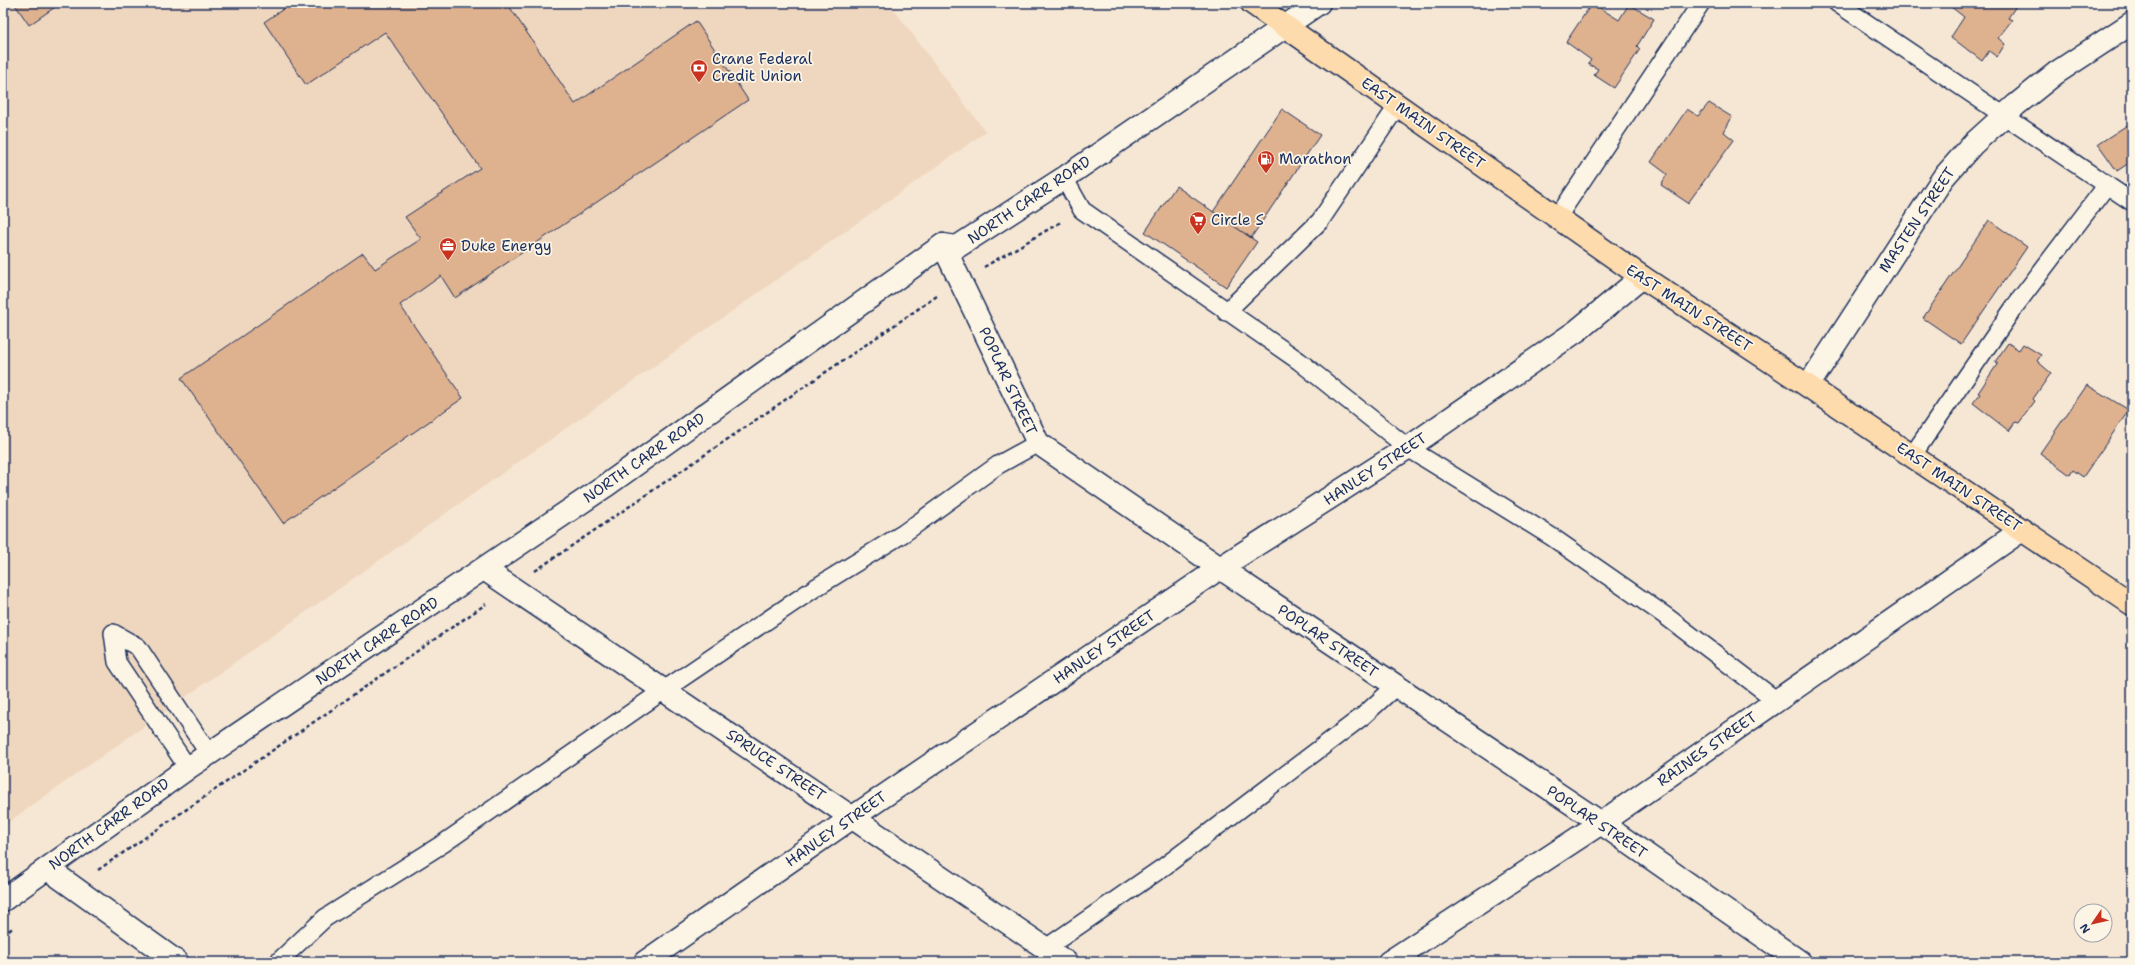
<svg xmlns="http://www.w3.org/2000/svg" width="2135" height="965" viewBox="0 0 2135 965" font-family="'Shantell Sans',sans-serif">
<rect width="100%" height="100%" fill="#f6e7d4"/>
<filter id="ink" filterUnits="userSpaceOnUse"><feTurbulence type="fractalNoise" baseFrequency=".025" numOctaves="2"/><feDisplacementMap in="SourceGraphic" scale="8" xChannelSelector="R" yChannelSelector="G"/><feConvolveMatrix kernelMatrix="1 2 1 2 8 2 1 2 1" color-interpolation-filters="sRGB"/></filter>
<g filter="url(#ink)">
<!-- built -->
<polygon fill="#efd7bf" points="3,3 889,3 986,132 3,826"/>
<!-- building -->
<g fill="#deb18f" stroke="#1b2f5e">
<polygon points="14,3 61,3 29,25"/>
<polygon points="292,3 507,3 575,104 696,21 748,100 455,298 441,276 400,305 463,398 283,523 181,378 363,253 375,269 421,239 405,217 480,168 385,32 306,85 264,22"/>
<polygon points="1592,3 1619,20 1629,4 1654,19 1637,46 1640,49 1614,88 1594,75 1598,69 1588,64 1591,60 1566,42"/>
<polygon points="2018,3 2008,18 2012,20 1998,38 2005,44 1997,57 1989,51 1982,61 1951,37 1964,17 1946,3"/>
<polygon points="1709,103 1732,117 1724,132 1734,140 1688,203 1661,185 1667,174 1651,162 1687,109 1698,116"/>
<polygon points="1282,109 1320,135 1251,238 1213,212"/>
<polygon points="2132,122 2132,161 2117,171 2098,144"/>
<polygon points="1176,186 1257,242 1226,287 1145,232"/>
<polygon points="1989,220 2027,247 1961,344 1923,318"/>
<polygon points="2008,343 2019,350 2023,344 2041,355 2037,361 2051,373 2033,399 2035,401 2019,423 2015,422 2009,431 1973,403 1980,394 1978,393 1998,363 1995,362"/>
<polygon points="2087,385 2129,410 2083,477 2073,470 2070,475 2040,453"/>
</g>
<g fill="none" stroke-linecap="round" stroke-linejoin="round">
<!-- lane casing -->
<g stroke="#1b2f5e" stroke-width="20">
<g id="lane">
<polyline points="1837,3 2132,202"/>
<polyline points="1064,178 1082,210 1299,361 1408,448 1552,537 1667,617 1777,701"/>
<polyline points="1557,218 1701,3"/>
<polyline points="1226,312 1320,221 1398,105"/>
<polyline points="1912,456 2015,306 2107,185"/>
<polyline points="188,768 117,662 113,633 138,647 209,754"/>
<polyline points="1046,948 1165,866 1363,716 1396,686"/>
<polyline points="278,962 325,918 444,843 664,690 815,588 904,533 998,465 1038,443"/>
</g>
</g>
<!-- street casing -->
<g stroke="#1b2f5e" stroke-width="25">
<g id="street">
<polyline points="943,245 1038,443 1220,568 1601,823 1800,962"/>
<polyline points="1808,386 1943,178 1973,144 2016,105 2056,73 2132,23"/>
<polyline points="484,569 1066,962"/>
<polyline points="48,869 177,962"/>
<polyline points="3,900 188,768 604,487 943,245 957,247 1064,178 1319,3"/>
<polyline points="645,962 853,817 1220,568 1415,443 1578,330 1642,277"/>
<polyline points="1389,962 1601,823 2022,530"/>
</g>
</g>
<!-- primary casing -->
<g stroke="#1b2f5e" stroke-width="25">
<polyline id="primary" points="1252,3 1642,277 1808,386 2132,604"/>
</g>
<!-- path -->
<g stroke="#1b2f5e" stroke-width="2.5" stroke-dasharray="4 3" stroke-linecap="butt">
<polyline points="984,267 1061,222"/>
<polyline points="535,571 937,296"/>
<polyline points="98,870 486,604"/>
<polyline points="3,935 14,927"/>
</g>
<!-- lane -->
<use href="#lane" stroke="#fcf5e5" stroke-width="17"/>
<!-- street -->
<use href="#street" stroke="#fcf5e5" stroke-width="22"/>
<!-- primary -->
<use href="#primary" stroke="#fedbac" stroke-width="22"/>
</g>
</g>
<!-- icons -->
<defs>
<g id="bank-pin" transform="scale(0.9)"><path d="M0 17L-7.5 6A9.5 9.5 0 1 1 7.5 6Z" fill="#c8321e" stroke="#fcf5e5"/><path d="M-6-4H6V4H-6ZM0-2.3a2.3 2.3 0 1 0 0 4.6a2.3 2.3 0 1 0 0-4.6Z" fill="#fff"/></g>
<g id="fuel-pin" transform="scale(0.9)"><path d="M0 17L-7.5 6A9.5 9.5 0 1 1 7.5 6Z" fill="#c8321e" stroke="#fcf5e5"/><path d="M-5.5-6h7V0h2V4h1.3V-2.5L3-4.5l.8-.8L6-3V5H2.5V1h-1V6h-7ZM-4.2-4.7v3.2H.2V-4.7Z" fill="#fff"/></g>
<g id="supermarket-pin" transform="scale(0.9)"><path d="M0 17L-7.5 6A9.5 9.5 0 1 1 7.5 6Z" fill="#c8321e" stroke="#fcf5e5"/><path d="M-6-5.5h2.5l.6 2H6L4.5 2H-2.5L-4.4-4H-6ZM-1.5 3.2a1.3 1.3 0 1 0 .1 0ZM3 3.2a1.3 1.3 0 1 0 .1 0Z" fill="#fff"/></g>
<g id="office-pin" transform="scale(0.9)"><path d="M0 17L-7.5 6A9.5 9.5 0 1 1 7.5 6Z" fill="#c8321e" stroke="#fcf5e5"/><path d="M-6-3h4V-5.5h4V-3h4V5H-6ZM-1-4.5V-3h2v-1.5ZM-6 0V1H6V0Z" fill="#fff"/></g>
</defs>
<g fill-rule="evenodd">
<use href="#bank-pin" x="699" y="68"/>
<use href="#fuel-pin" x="1266" y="159"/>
<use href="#supermarket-pin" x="1198" y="220"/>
<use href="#office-pin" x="448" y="246"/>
</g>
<g text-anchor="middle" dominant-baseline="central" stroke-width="3.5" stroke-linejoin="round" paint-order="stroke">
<!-- poi labels -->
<g font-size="15" fill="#1b2f5e" stroke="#fcf5e5" text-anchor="start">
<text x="712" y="59">Crane Federal<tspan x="712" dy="17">Credit Union</tspan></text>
<text x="1279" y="159">Marathon</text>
<text x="1211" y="220">Circle S</text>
<text x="461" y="246">Duke Energy</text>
</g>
<!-- street labels -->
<g font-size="15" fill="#1b2f5e" stroke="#fcf5e5">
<text transform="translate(1423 123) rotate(35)">EAST MAIN STREET</text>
<text transform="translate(1029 200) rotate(-34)">NORTH CARR ROAD</text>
<text transform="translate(1917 220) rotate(-56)">MASTEN STREET</text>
<text transform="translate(1689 308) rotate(33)">EAST MAIN STREET</text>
<text transform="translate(1008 381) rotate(65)">POPLAR STREET</text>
<text transform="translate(644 458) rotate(-35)">NORTH CARR ROAD</text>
<text transform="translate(1375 469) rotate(-33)">HANLEY STREET</text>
<text transform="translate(1959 487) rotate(34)">EAST MAIN STREET</text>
<text transform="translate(377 641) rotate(-34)">NORTH CARR ROAD</text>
<text transform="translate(1328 641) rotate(34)">POPLAR STREET</text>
<text transform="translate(1104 647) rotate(-34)">HANLEY STREET</text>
<text transform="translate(1707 749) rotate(-35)">RAINES STREET</text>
<text transform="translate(776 765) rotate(34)">SPRUCE STREET</text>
<text transform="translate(1597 822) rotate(34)">POPLAR STREET</text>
<text transform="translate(109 824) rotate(-36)">NORTH CARR ROAD</text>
<text transform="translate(836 829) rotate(-35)">HANLEY STREET</text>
</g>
</g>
<!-- margin -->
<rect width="2135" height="965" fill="none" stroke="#fcf5e5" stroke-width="16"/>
<rect x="8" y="8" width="2119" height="949" fill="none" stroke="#1b2f5e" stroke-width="1.5" filter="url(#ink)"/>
<!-- north arrow -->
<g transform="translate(2093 923) rotate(236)"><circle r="19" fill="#fcf5e5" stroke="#a2a6af"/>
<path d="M0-3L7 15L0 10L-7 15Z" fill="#c8321e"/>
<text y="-6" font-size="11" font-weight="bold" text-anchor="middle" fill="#1b2f5e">N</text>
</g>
</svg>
